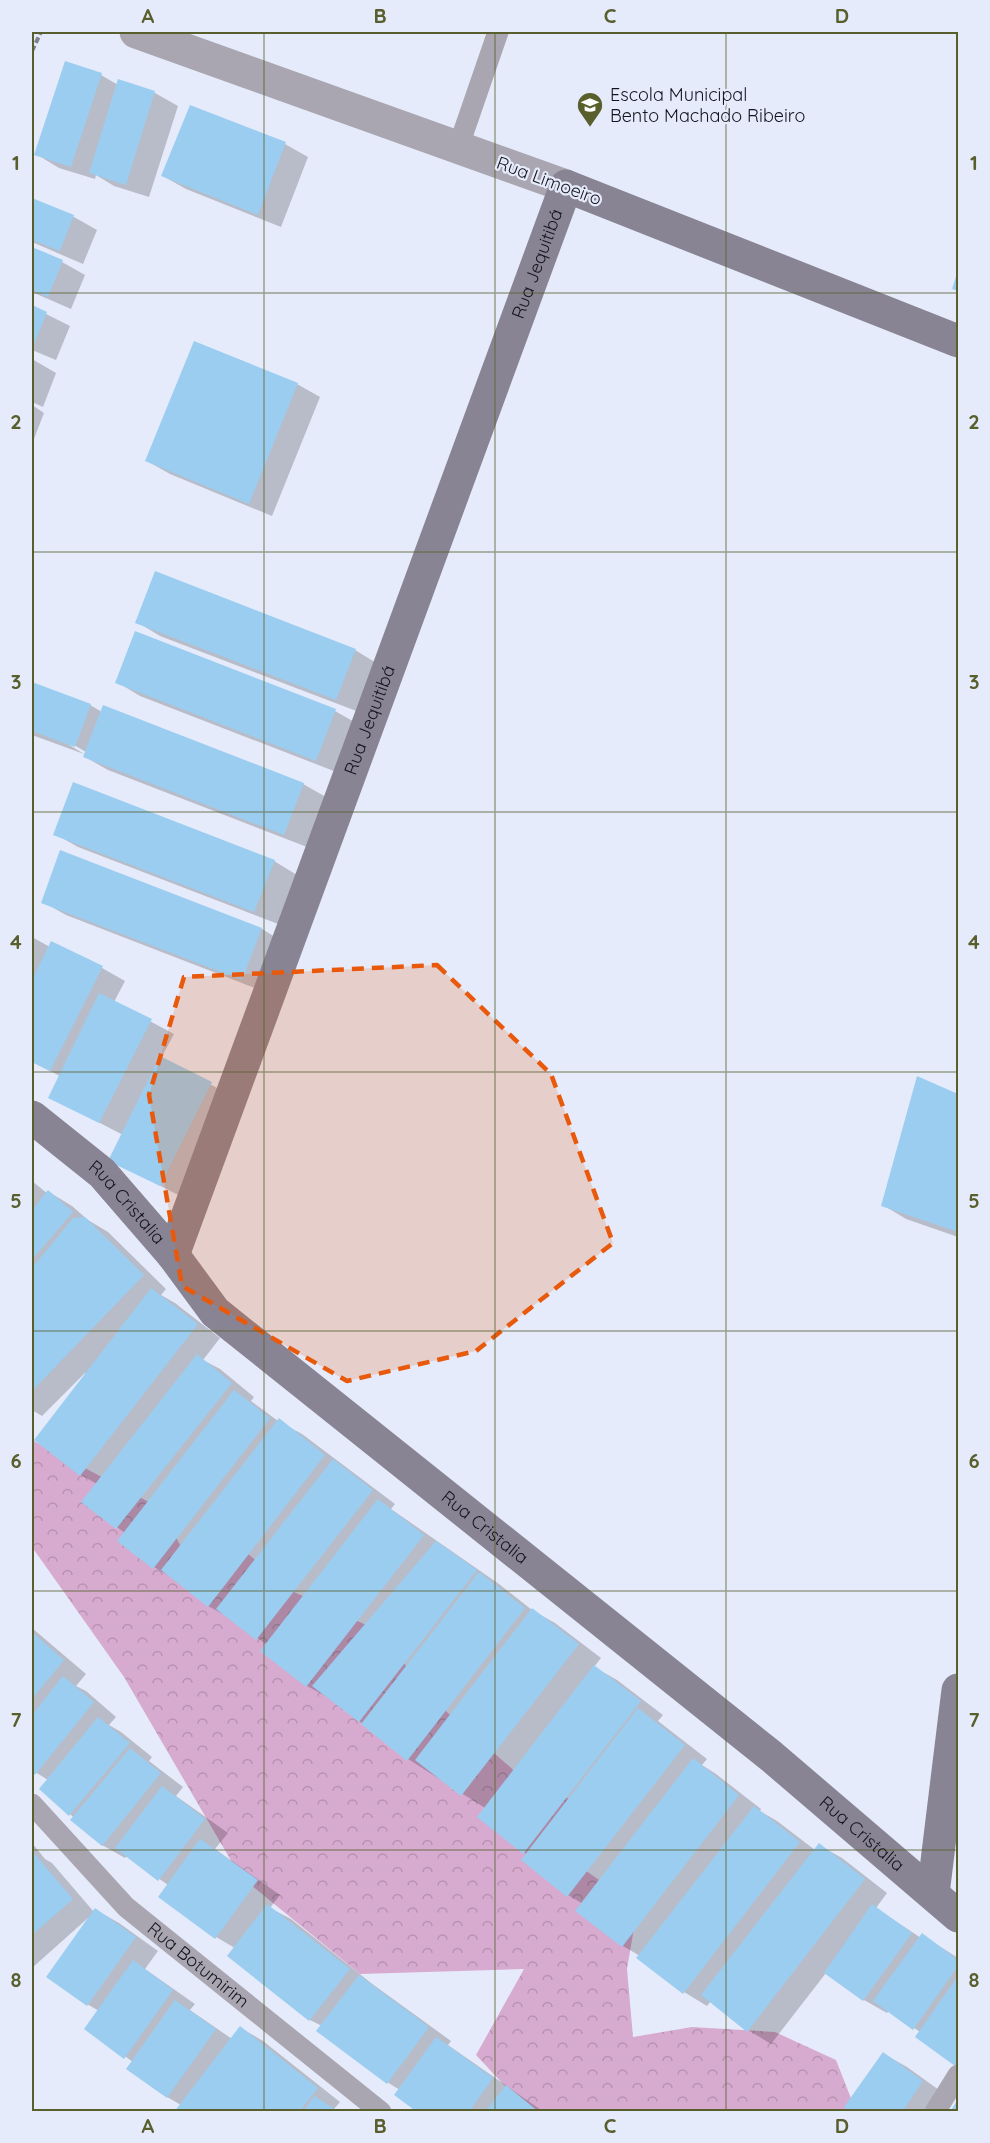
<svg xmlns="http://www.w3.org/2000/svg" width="990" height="2143" viewBox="0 0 990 2143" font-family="Quicksand,sans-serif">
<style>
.forest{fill:url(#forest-crowns)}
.shadow{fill:#0003}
.building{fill:#9bcdf1}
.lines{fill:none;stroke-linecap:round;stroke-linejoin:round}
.path{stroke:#7e818e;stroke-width:4;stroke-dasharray:6 3;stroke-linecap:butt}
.lane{stroke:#a9a6b1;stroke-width:21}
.street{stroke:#a9a6b1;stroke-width:33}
.secondary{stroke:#898494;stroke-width:33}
.marked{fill:#e8590c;fill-opacity:0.2;stroke:#e8590c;stroke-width:4.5;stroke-dasharray:12 8;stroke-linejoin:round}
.grid{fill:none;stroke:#585e2c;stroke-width:1.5;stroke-opacity:0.55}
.labels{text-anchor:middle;stroke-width:4.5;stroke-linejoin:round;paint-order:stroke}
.poi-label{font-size:18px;fill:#13151e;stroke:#e6ebfb;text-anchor:start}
.street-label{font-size:18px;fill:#13151e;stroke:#e6ebfb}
.neatline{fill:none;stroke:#585e2c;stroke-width:2}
.grid-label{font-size:20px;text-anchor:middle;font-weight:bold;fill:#585e2c}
</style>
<defs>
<pattern id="forest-crowns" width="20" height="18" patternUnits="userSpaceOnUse" patternTransform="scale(1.5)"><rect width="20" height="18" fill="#d7abcf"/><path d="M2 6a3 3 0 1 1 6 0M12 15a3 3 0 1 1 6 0" fill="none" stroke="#b892b1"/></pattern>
</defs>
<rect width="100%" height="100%" fill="#e6ebfb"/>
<polygon class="forest" points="32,1440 162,1509 181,1547 230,1539 294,1592 375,1629 440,1706 534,1788 584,1803 583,1869 617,1892 634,1928 627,1969 633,2037 692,2027 775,2032 836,2060 856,2111 528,2111 476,2055 524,1969 360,1974 240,1876 124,1677 32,1547"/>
<g class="shadow">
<polygon points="101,75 118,85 119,81 155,93 178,106 149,197 114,186 96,175 95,179 59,168 36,154"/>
<polygon points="285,144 308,157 281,227 186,189 163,176"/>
<polygon points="32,199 74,217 97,230 83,264 32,242"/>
<polygon points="32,249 62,262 85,275 71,309 32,292"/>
<polygon points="32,307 70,326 56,360 32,350"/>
<polygon points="32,359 56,373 43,407 32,402"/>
<polygon points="297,384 320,397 272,516 170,474 147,461"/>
<polygon points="32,405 44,413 32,444"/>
<polygon points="137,622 355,650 378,664 359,712 160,636"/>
<polygon points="117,682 335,711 358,724 339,773 140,696"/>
<polygon points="32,684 90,705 102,712 303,784 326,797 307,847 108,770 85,757 86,752 69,742 68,744 84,754 32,735"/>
<polygon points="55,834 274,861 297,875 278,924 78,847"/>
<polygon points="61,852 262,929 285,943 265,992 66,915 43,902"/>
<polygon points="32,937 50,947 102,968 125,981 114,1002 174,1034 161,1058 234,1097 184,1198 110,1160 123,1135 50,1097 60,1076 32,1062"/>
<polygon points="918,1078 958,1095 958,1237 906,1219 883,1205"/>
<polygon points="32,1181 48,1194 49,1192 72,1206 88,1220 108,1232 166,1289 161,1295 175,1303 220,1338 203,1360 220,1369 254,1397 251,1401 278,1421 302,1434 395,1504 391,1509 499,1584 532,1610 555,1623 601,1658 594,1667 617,1680 663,1715 658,1721 707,1759 702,1765 716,1774 761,1809 760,1811 777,1821 815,1850 819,1845 842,1858 887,1893 876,1908 921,1938 922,1935 958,1958 958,2066 917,2037 920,2032 889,2010 887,2013 864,2000 826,1973 771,2044 748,2030 711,2001 707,2006 684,1992 640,1956 623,1946 583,1904 568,1895 524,1852 485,1808 408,1759 331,1699 307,1686 262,1651 267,1645 232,1619 208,1606 176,1580 154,1567 119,1541 125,1533 83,1502 97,1484 81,1475 36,1440 87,1374 85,1373 42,1416 32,1410"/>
<polygon points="32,1628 86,1674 76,1686 86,1691 116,1717 109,1725 121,1732 152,1757 149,1761 183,1787 176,1796 228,1833 215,1849 280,1895 270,1908 291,1919 371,1983 451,2041 448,2045 544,2112 420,2112 400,2090 387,2082 322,2026 310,2020 229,1956 235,1948 216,1937 168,1885 127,1856 125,1858 102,1845 70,1814 48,1780 32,1770"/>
<polygon points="32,1843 45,1859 52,1863 94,1912 96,1910 119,1923 158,1951 145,1969 195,2004 190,2010 232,2039 241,2028 263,2041 340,2102 334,2109 338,2112 176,2112 181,2105 167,2097 133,2062 86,2029 99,2011 87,2004 88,1918 32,1968"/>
<polygon points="884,2054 907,2067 946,2095 934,2112 853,2112"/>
</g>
<g class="building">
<polygon points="65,61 102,73 71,167 34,155"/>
<polygon points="118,79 155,91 126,185 89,173"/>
<polygon points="190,105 286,142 258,215 161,176"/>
<polygon points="32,198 74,215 60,251 32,240"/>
<polygon points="32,247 63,260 48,297 32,290"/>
<polygon points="958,270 958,291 952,289"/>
<polygon points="32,305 47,312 32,349"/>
<polygon points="194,341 298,383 249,504 145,461"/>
<polygon points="155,571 356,649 336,700 135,623"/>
<polygon points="135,631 336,709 316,761 115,683"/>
<polygon points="32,682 91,704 75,747 32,731"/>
<polygon points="103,705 304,783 284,835 83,757"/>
<polygon points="73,782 275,860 254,912 53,835"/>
<polygon points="60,850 262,928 242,980 41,903"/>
<polygon points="51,941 103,966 50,1071 32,1062 32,980"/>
<polygon points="99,993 152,1019 99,1123 48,1098"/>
<polygon points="160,1056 212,1082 160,1186 108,1161"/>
<polygon points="917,1076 958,1094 958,1232 881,1206"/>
<polygon points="48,1190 73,1212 32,1260 32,1210"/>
<polygon points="85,1217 144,1275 32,1391 32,1268 73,1218"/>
<polygon points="151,1288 198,1324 80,1476 34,1440"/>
<polygon points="197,1354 232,1383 116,1529 81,1502"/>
<polygon points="234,1390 270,1418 153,1569 117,1541"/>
<polygon points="279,1418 325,1455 208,1607 161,1570"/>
<polygon points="333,1459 373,1490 256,1640 216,1609"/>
<polygon points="378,1499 424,1535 306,1687 260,1651"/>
<polygon points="436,1541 477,1570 359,1722 312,1686"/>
<polygon points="479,1572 525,1608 407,1761 361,1724"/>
<polygon points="532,1608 579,1644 461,1796 415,1760"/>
<polygon points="33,1633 64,1660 32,1699 32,1635"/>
<polygon points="594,1665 641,1701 523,1854 477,1817"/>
<polygon points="63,1676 94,1702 35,1775 32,1772 32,1715"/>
<polygon points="638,1708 685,1745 567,1897 521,1860"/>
<polygon points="98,1717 130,1743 69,1816 39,1789"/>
<polygon points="130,1748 161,1773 102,1846 70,1820"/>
<polygon points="693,1758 739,1795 622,1947 575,1911"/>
<polygon points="162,1786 205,1819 158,1881 115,1848"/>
<polygon points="754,1806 800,1842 683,1994 636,1958"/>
<polygon points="200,1839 258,1880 215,1939 158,1897"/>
<polygon points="819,1843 865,1879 747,2032 701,1995"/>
<polygon points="32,1851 73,1899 32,1935"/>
<polygon points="267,1904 350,1969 309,2021 227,1956"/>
<polygon points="872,1904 912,1933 863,2001 824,1973"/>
<polygon points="95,1908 136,1937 87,2006 46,1977"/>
<polygon points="922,1933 958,1960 958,1966 913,2030 873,2001"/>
<polygon points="133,1960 173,1990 124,2059 84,2029"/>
<polygon points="359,1975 429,2027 387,2084 316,2031"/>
<polygon points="958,1976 958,2061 955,2066 915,2037"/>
<polygon points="175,2000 216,2029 167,2098 126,2069"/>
<polygon points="240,2026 318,2088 299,2112 174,2112"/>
<polygon points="436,2037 493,2078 469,2112 417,2112 394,2095"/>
<polygon points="883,2052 923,2081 902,2112 851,2112 844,2107"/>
<polygon points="506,2085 539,2112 485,2112"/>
<polygon points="314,2096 339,2112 303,2112"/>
<polygon points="958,2099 958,2112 950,2112"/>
</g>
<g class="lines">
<polyline class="path" points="32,51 41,32"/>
<g class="lane">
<polyline points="458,148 498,32"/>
<path id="s1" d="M32 1804 126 1907 381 2112"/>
<polyline points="935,2112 958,2075"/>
</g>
<polyline class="street" points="136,32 566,186"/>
<g class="secondary">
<path id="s2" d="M32 1117 102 1173 173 1255 215 1312 771 1756 958 1916"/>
<path id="s3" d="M173 1255 566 186 958 341"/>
<polyline points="933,1894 958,1690"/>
</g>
</g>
<path class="marked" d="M437 965 551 1074 613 1243 476 1351 347 1381 182 1286 149 1095 184 977Z"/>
<path class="grid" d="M264 32V2112M495 32V2112M726 32V2112M32 293H958M32 552H958M32 812H958M32 1072H958M32 1331H958M32 1591H958M32 1850H958"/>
<defs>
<g id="school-pin" transform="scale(1.35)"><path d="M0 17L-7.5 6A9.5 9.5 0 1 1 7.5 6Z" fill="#585e2c" stroke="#e6ebfb"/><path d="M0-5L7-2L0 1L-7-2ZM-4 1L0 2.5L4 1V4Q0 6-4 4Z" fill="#fff"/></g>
</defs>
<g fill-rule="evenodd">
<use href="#school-pin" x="590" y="105"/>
</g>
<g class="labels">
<g class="poi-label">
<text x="610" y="101">Escola Municipal<tspan x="610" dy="21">Bento Machado Ribeiro</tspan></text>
</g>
<g class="street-label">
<text transform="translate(549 181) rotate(20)" y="6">Rua Limoeiro</text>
<text dy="6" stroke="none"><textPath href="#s3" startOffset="1056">Rua Jequitibá</textPath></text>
<text dy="6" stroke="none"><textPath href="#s3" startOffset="570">Rua Jequitibá</textPath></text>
<text dy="6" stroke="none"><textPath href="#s2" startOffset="128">Rua Cristalia</textPath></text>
<text dy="6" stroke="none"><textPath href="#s2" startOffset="614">Rua Cristalia</textPath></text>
<text dy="6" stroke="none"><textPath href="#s2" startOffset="1100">Rua Cristalia</textPath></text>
<text dy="6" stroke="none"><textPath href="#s1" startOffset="232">Rua Botumirim</textPath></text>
</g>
</g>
<rect width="990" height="2143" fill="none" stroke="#e6ebfb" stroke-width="66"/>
<rect x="33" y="33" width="924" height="2077" class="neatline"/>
<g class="grid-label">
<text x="148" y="23">A</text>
<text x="380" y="23">B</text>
<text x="610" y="23">C</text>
<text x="842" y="23">D</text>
<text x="16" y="170">1</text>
<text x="974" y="170">1</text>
<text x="16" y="429">2</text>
<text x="974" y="429">2</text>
<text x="16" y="689">3</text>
<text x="974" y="689">3</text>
<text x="16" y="949">4</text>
<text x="974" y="949">4</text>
<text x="16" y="1208">5</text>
<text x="974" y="1208">5</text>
<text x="16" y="1468">6</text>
<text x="974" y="1468">6</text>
<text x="16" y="1727">7</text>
<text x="974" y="1727">7</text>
<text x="16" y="1987">8</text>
<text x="974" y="1987">8</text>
<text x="148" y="2133">A</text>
<text x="380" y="2133">B</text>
<text x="610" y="2133">C</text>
<text x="842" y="2133">D</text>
</g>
</svg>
